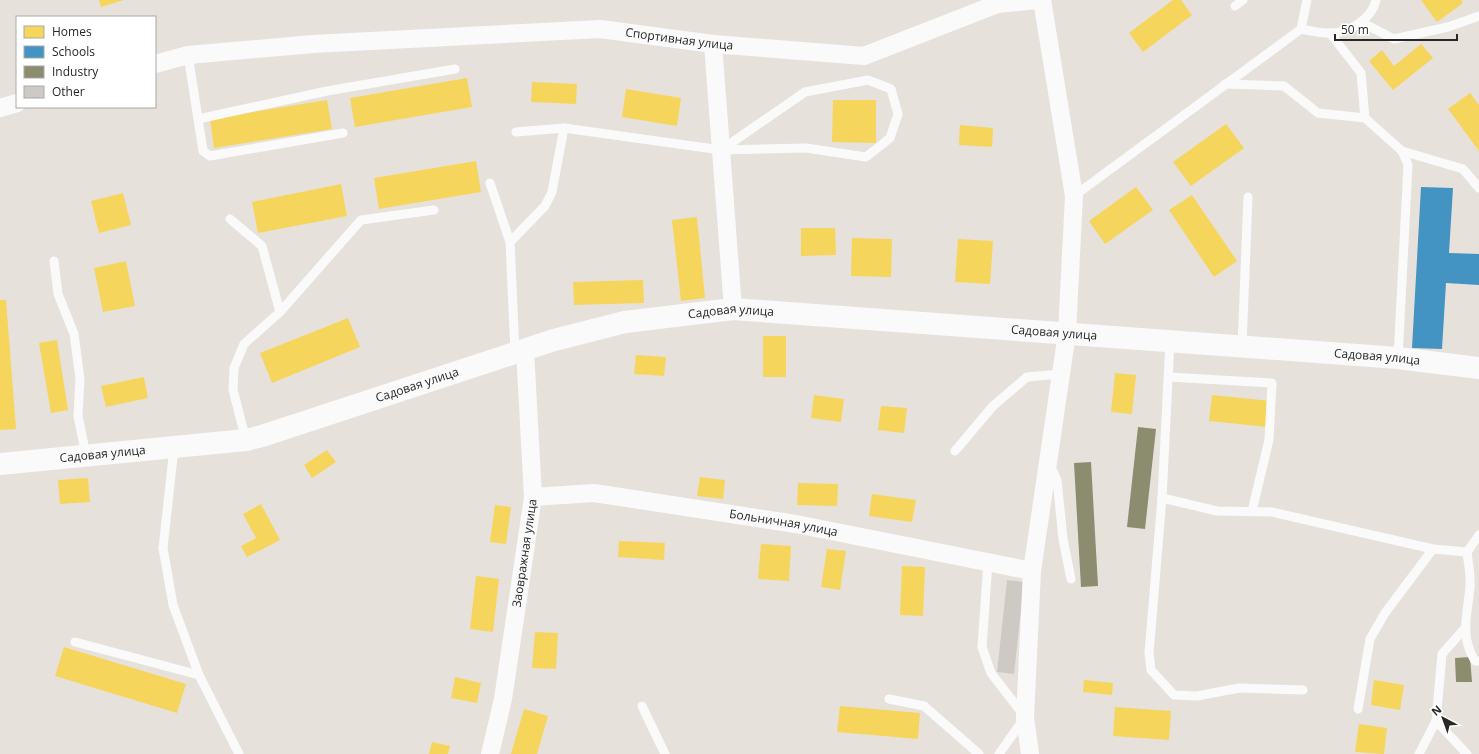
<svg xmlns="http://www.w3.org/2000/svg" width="1479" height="754" viewBox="0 0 1479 754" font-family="'Open Sans',sans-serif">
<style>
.homes{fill:#f6d55c}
.schools{fill:#4393c3}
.industry{fill:#8c8c6e}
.building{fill:#cdcac6}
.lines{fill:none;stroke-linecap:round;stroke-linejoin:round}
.lane{stroke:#fbfafa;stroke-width:9}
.street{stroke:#fbfafa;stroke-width:18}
.secondary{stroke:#fbfafa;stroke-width:22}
.labels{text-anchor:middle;stroke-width:4;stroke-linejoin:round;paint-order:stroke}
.street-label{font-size:12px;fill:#282828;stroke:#fff}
</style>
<rect width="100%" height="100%" fill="#e7e1dc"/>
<g class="homes">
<polygon points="99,0 124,0 101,7"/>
<polygon points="1173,0 1181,0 1192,15 1143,52 1129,33"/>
<polygon points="1421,0 1461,0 1463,3 1437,22"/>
<polygon points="1421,44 1433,58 1393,90 1369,61 1382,50 1394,66"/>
<polygon points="467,78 472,107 355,127 350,98"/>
<polygon points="532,82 577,84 576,104 531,102"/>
<polygon points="626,89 681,98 677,126 622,117"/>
<polygon points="1470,93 1479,105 1479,151 1448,109"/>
<polygon points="327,100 332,129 214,148 210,119"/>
<polygon points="833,100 876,100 876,143 832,142"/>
<polygon points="1226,124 1244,148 1191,186 1173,162"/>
<polygon points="960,125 993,128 992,147 959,145"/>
<polygon points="476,161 481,192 379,209 374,178"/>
<polygon points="341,184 347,216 258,233 252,202"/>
<polygon points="1136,187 1153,210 1105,244 1089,221"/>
<polygon points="123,193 131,225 99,233 91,201"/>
<polygon points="1192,195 1237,261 1214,277 1169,210"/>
<polygon points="697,217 705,298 681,301 672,220"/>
<polygon points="801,228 835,228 836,255 801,256"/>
<polygon points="852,238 892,239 891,277 851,276"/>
<polygon points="958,239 993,241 990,284 955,282"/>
<polygon points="126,261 135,306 103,312 94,268"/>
<polygon points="643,280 644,303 574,305 573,282"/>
<polygon points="0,300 6,300 16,429 0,430"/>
<polygon points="348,318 360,347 272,383 260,353"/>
<rect x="763" y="336" width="23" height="41"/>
<polygon points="57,340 68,410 51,413 39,343"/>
<polygon points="636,355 666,357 664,376 634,374"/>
<polygon points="1115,373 1136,375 1132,414 1111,412"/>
<polygon points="144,377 148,398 106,407 101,386"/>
<polygon points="814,395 844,399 841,422 811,418"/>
<polygon points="1212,395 1271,401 1268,427 1209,421"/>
<polygon points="881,406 907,408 904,433 878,430"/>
<polygon points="327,450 336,462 312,478 304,465"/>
<polygon points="700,477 725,480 723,499 697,496"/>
<polygon points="88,478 90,502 60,504 58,480"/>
<polygon points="798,483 838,484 837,506 797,505"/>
<polygon points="872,494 916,500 912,522 869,516"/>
<polygon points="261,504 280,540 247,557 241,546 256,538 243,514"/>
<polygon points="495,505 511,507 506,544 490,542"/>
<polygon points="619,541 665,543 664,560 618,557"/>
<polygon points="761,544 791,546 789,581 758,579"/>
<polygon points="827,549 846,551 840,590 821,587"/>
<polygon points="902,566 925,567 923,616 900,615"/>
<polygon points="476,576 499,579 493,632 470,629"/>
<polygon points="535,632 558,633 556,669 532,668"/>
<polygon points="64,647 186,684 177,713 55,676"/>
<polygon points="455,677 481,683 477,703 451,698"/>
<polygon points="1084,680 1113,683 1112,695 1083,692"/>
<polygon points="1374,680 1404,685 1400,710 1371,705"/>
<polygon points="840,706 920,713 918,739 837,732"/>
<polygon points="1115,707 1171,711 1169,740 1113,736"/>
<polygon points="524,709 548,716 537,754 511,754"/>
<polygon points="1359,724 1387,728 1384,754 1355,752"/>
<polygon points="432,742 450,746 448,754 429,754"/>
</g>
<polygon class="schools" points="1421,187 1453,188 1449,253 1479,254 1479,285 1446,283 1442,349 1412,348"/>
<g class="industry">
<polygon points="1138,427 1156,429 1145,529 1127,527"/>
<polygon points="1091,462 1098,586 1081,587 1074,463"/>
<polygon points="1470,657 1472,682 1456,682 1455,658"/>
</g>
<polygon class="building" points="1007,580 1024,582 1014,674 997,672"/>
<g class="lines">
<g class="lane">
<polyline points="1235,6 1243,0"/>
<polyline points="1361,22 1394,39 1448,27 1479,16"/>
<polyline points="1301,29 1307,0"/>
<polyline points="1330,33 1361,73 1365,118 1402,151 1408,165 1398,358"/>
<polyline points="188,55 198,119 327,91 455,69"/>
<polyline points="1225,84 1284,86 1318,113 1365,118"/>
<polyline points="198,119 203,151 210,156 343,133"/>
<polyline points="516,132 564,128 721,150 806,148 866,157 890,138 898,114 891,89 868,80 805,92 721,150"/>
<polyline points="1402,151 1463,169 1479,188"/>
<polyline points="490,183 510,242 515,353"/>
<path d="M1074 196 1301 29C1310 31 1319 33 1329 33 1348 34 1372 19 1376 0"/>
<polyline points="230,219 262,246 280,312"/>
<polyline points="510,242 545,206 552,192 564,128"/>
<polyline points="54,261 58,294 74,334 80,379 78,416 86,455"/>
<polyline points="1170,341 1162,498 1149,653 1151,670 1174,695 1197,696 1239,688 1303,690"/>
<polyline points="1242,347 1248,197"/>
<polyline points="1169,377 1272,383 1269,440 1252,511"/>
<polyline points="246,440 233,390 234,368 244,344 280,312 361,220 434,210"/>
<polyline points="174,448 163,548 173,605 199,675 239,754"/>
<polyline points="955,451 993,406 1027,377 1061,374"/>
<polyline points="1048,467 1053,471 1057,480 1063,539 1071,579"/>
<polyline points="1162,498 1217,511 1272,512 1433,549 1467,552 1479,535"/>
<path d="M1467 552C1468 562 1471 575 1470 586 1468 613 1459 635 1475 661H1479"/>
<polyline points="988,562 982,647 991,673 1025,717 999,754"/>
<polyline points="75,642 199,675"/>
<polyline points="889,699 924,706 979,754"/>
<polyline points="642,706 665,754"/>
<polyline points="1358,709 1370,639 1385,613 1433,549"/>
<polyline points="1436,721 1467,754"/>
<polyline points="1419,754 1436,721 1442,654 1465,628"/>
</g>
<g class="street">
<polyline points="713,44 733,309"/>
<path id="s1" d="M155 64 188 55 313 44 600 29 713 44 864 56 997 4 1037 0"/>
<polyline points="0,108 17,103"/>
<path id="s2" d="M533 497 594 493 796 524 1032 571"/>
<path id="s3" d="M490 754 503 699 533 497 525 350"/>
<polyline points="1030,754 1025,717 1032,571 1067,333 1074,196 1042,0"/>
</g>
<path class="secondary" id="s4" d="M0 464 246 440 262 436 554 340 625 322 733 309 1398 358 1479 368"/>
</g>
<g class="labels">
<g class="street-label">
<text dy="4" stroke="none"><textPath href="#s1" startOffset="527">Спортивная улица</textPath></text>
<text dy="4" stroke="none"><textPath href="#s4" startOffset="751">Садовая улица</textPath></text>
<text dy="4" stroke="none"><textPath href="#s4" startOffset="1075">Садовая улица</textPath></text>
<text dy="4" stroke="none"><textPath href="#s4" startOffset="1399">Садовая улица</textPath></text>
<text dy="4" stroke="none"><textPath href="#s4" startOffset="427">Садовая улица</textPath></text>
<text dy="4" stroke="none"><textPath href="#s4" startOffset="103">Садовая улица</textPath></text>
<text dy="4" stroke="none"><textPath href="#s2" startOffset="253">Больничная улица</textPath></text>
<text dy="4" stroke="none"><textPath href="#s3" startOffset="204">Заовражная улица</textPath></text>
</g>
</g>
<rect x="16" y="16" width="140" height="92" fill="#ffffff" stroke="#a9a9a9"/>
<rect x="24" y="26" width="20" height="12" fill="#f6d55c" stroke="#a9a9a9"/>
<text x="52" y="36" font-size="12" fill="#282828">Homes</text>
<rect x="24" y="46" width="20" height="12" fill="#4393c3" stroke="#a9a9a9"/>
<text x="52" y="56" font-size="12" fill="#282828">Schools</text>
<rect x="24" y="66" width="20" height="12" fill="#8c8c6e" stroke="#a9a9a9"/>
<text x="52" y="76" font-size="12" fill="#282828">Industry</text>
<rect x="24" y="86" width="20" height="12" fill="#cdcac6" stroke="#a9a9a9"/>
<text x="52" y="96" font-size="12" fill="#282828">Other</text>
<g transform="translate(1443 718) rotate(319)" stroke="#ffffff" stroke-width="3" paint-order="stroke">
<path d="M0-3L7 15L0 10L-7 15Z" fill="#282828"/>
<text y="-6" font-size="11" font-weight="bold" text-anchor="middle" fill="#282828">N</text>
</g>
<path d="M1335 34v6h122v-6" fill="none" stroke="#282828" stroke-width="2"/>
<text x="1341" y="34" font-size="12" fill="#282828" stroke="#ffffff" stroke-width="3" paint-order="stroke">50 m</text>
</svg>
